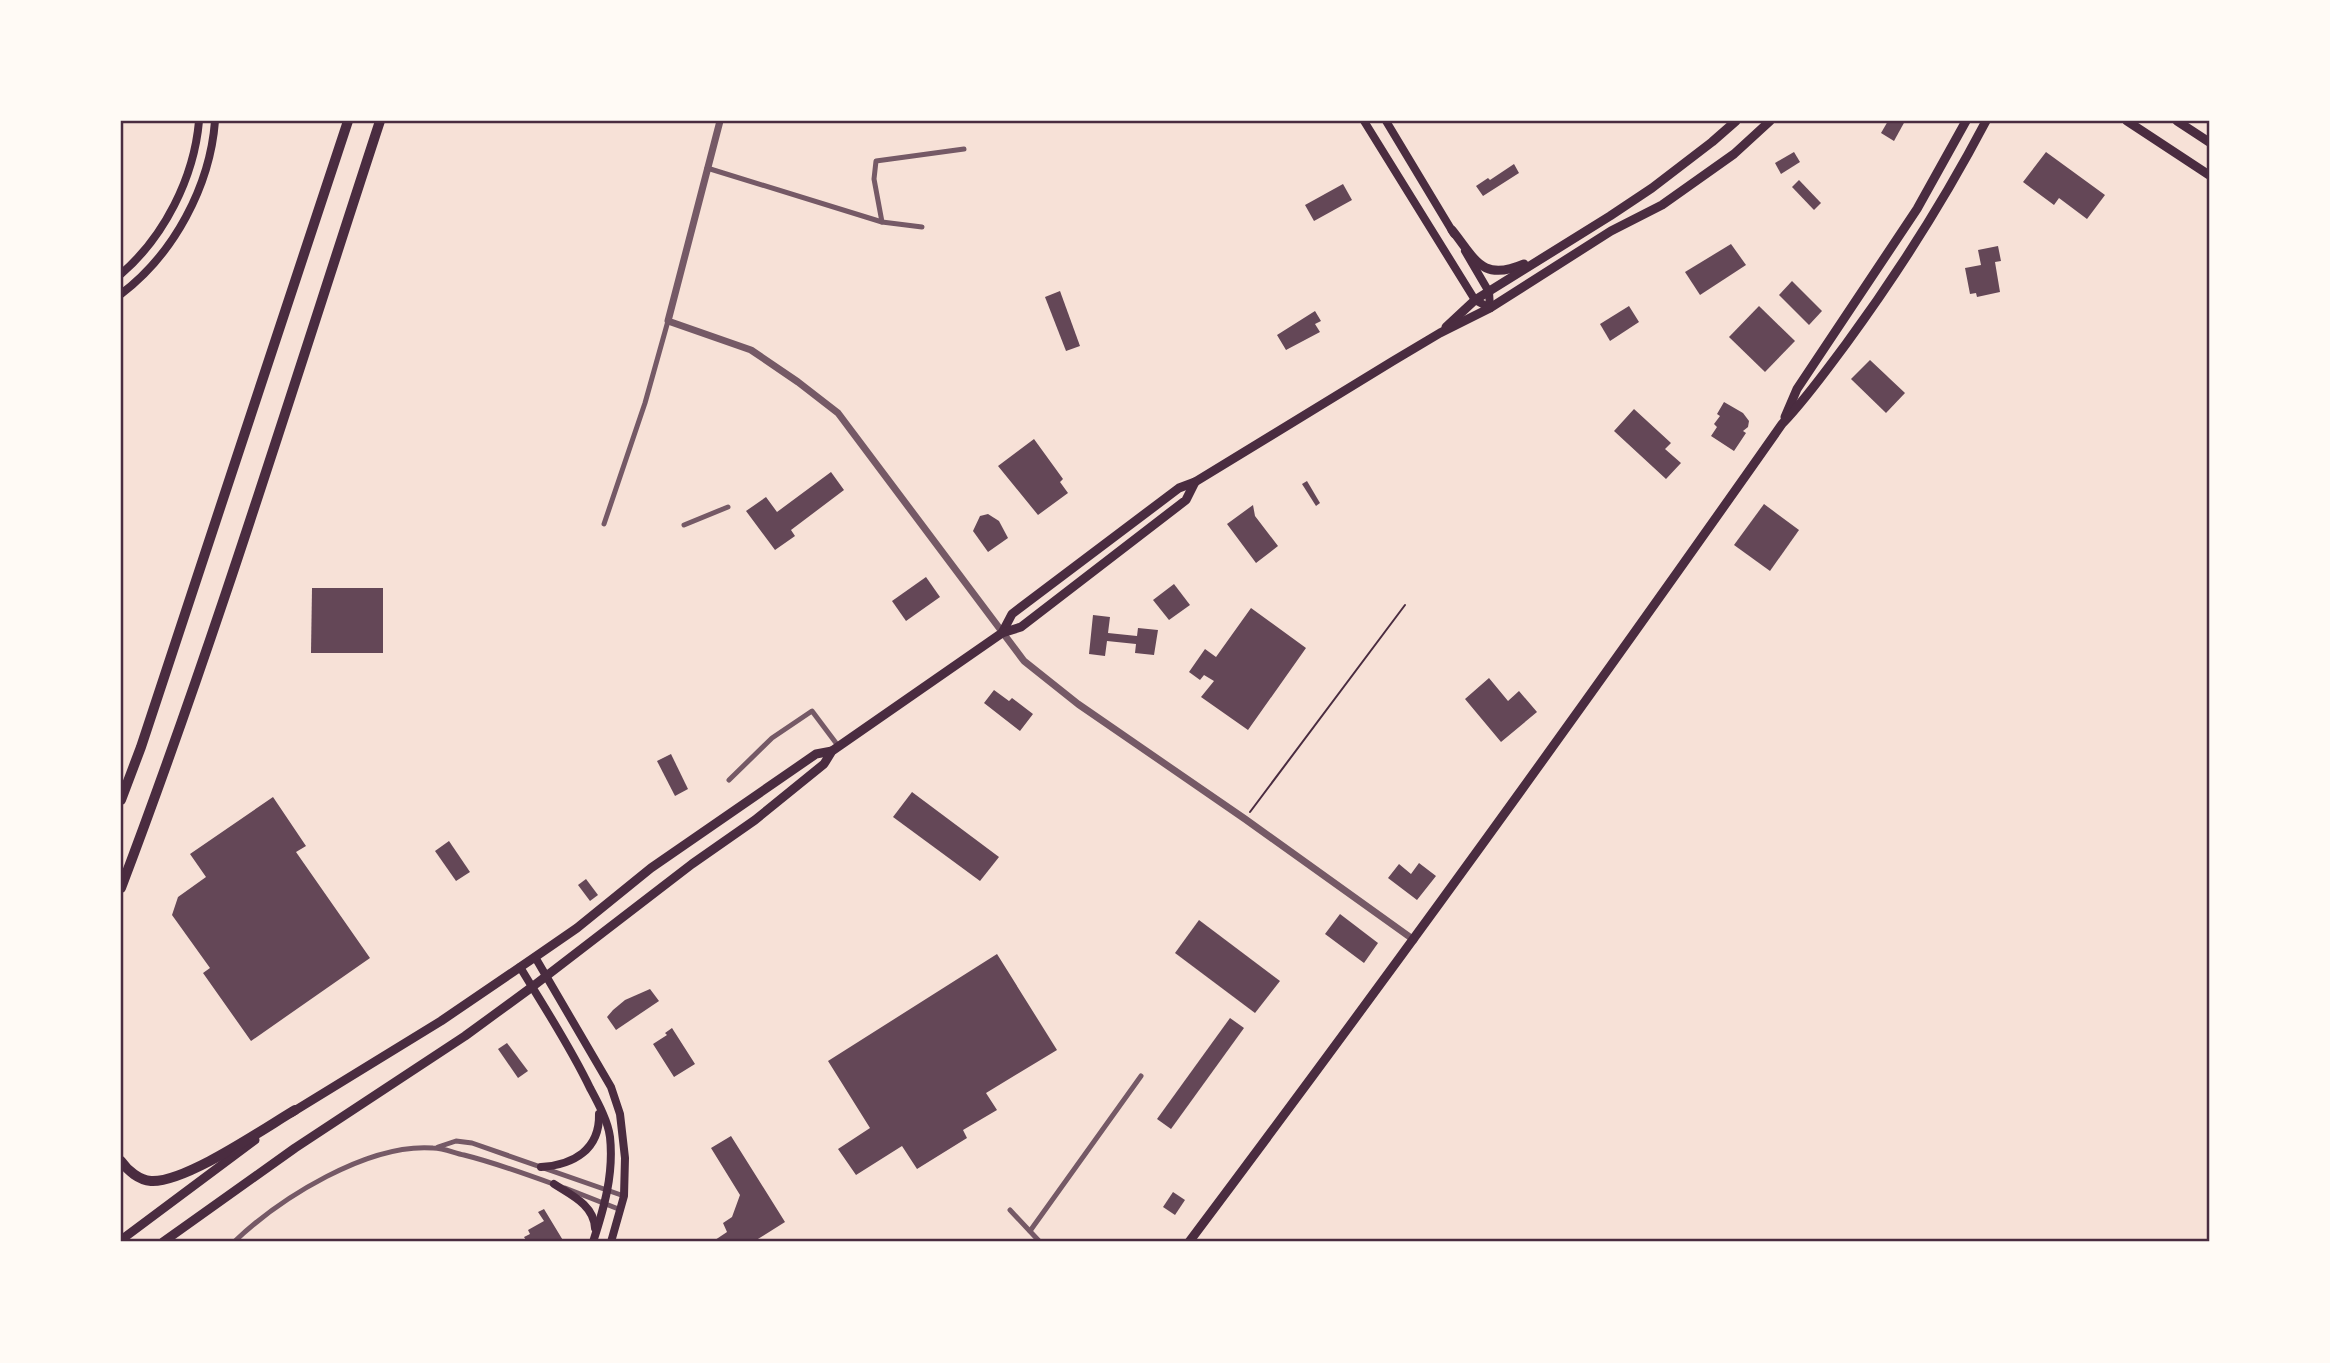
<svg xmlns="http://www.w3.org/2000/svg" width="2330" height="1363" viewBox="0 0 2330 1363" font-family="Overpass,sans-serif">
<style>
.building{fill:#644757}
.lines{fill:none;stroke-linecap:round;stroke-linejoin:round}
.path{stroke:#4a2c40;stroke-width:2}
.minor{stroke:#755966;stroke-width:5}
.tertiary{stroke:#755966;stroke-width:7}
.secondary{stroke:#4a2c40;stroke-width:8}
.primary{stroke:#4a2c40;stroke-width:9}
.motorway{stroke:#4a2c40;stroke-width:10}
.neatline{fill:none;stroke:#4a2c40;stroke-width:2.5}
</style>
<rect width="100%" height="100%" fill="#f7e1d7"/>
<g class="building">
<polygon points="1888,121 1905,121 1894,141 1881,133"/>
<polygon points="1794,152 1800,162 1781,174 1775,163"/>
<polygon points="2046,152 2105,195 2087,219 2059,198 2054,205 2023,182"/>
<polygon points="1514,164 1519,173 1483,196 1476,186 1488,178 1490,180"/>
<polygon points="1799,180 1821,203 1814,210 1792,187"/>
<polygon points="1343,184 1352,200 1314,221 1305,205"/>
<polygon points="1731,244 1746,265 1700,295 1685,272"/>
<polygon points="1998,246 2001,261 1995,262 2000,292 1977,297 1976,293 1970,294 1965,268 1981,265 1978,250"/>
<polygon points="1792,281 1822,311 1809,325 1779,295"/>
<polygon points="1060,291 1080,346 1066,351 1045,297"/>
<polygon points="1629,306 1639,322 1610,341 1600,324"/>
<polygon points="1759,306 1795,341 1765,372 1729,337"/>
<polygon points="1315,311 1321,321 1315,324 1320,332 1286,350 1277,335"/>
<polygon points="1870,360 1905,393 1886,413 1851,379"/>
<polygon points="1724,402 1743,413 1749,421 1748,427 1743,431 1746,433 1734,451 1711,436 1717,427 1714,424 1720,416 1717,414"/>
<polygon points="1634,409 1671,443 1665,449 1681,463 1666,479 1614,431"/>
<polygon points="1034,439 1063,479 1060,482 1068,493 1038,515 998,466"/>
<polygon points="831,472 844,490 791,530 795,536 775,550 746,511 766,497 777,512"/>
<polygon points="1307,481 1320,503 1316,506 1302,484"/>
<polygon points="1764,504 1799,530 1770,571 1734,545"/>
<polygon points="1253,505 1255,516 1278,546 1256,563 1227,524"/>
<polygon points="988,514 999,521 1008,538 988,552 973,531 980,516"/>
<polygon points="926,577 940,597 906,621 892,601"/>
<polygon points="1174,584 1190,605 1169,620 1153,600"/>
<polygon points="312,588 383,588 383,653 311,653"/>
<polygon points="1251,608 1306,648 1248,730 1201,697 1214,681 1204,675 1200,680 1189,672 1205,649 1216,657"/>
<polygon points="1093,615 1110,617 1108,633 1137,636 1138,628 1158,630 1154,655 1135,653 1136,644 1107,641 1105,656 1089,654"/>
<polygon points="1489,678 1508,701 1519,691 1537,712 1501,742 1465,699"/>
<polygon points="994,690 1009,701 1012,698 1033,714 1020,731 984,703"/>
<polygon points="671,754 688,789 675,796 657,761"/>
<polygon points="912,792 999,857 980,881 893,817"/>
<polygon points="273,797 306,846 296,852 370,958 251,1041 203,973 210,968 172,915 178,897 206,877 190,854"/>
<polygon points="449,841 470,872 456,881 435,851"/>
<polygon points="1419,863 1436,876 1417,900 1388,878 1399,864 1411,874"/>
<polygon points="586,879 598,895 590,901 578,885"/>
<polygon points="1340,914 1378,943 1364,963 1325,934"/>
<polygon points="1199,920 1280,981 1255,1013 1175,953"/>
<polygon points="997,954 1057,1050 986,1093 997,1110 963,1130 967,1138 917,1169 902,1146 856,1175 838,1149 870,1128 828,1061"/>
<polygon points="650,989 659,1001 616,1030 607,1017 613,1010 625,1000"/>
<polygon points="1230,1018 1244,1028 1171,1129 1157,1119"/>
<polygon points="672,1028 695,1064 674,1077 653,1044 667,1035 665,1033"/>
<polygon points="507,1043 528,1071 518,1078 498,1049"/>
<polygon points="731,1136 785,1222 753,1242 712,1242 727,1232 723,1223 732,1217 740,1195 711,1148"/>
<polygon points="1173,1192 1185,1200 1175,1215 1163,1207"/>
<polygon points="544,1209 564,1242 527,1242 524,1237 530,1234 528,1230 544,1221 538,1212"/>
</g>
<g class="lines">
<polyline class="path" points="1250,812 1405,605"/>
<g class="minor">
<polyline points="707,168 882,222 922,227"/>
<polyline points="882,222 874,179 876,161 964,149"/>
<polyline points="604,524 645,403 668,321"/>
<polyline points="684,525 728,507"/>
<polyline points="729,780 772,738 812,711 839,747"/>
<polyline points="438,1147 456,1141 472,1143 624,1196"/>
<polyline points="565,1188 621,1210"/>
<polyline points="1010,1210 1040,1242"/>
<polyline points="1030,1231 1141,1076"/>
<path d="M234 1242C280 1198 368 1143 433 1148 444 1148 454 1153 464 1155 496 1163 526 1174 556 1185"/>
</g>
<polyline class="tertiary" points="720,121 668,321 751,350 798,382 838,413 1024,661 1078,704 1245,819 1414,940"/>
<g class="secondary">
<polyline points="1364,121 1475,300 1490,308"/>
<polyline points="1386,121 1454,234"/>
<polyline points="1465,251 1489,292 1490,308"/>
<path d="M121 274C164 237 194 178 199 121"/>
<path d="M121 294C174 254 210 186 215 121"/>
<polyline points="535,957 611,1087 620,1114 625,1158 624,1196 611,1242"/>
<path d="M520 967C544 1007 570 1046 590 1088 598 1103 608 1121 610 1137 614 1174 604 1208 593 1242"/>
<path d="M541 1167C573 1165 600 1150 599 1114"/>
<path d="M554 1184C571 1195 594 1205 595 1228"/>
</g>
<g class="primary">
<polyline points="2127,121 2209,175"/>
<polyline points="2177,121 2209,142"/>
<path d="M1452 230C1476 260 1482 282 1524 264"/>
<polyline points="1446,327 1475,300 1610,216 1652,188 1712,142 1736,121"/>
<polyline points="1785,417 1797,389 1917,209 1966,121"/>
<polyline points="1002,633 1012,614 1179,488 1195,482 1393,361 1440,333 1490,308 1611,231 1662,205 1734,154 1770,121"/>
<polyline points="291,1113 441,1021 535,957 577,928 651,868 816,754 832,751"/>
<polyline points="121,1240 255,1140"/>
<polyline points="163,1242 295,1148 465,1036 532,987 692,864 755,820 824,764 832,751 1002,633 1021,627 1186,500 1195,482"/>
<path d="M1189 1242C1391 973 1588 700 1782 424 1806 399 1825 372 1846 344 1898 273 1945 199 1986 121"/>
</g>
<g class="motorway">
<polyline points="121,800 141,747 348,121"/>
<path d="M121 888C217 635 296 377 380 121"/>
<path d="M121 1161C128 1171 139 1180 151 1181 185 1183 263 1129 295 1110"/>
</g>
</g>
<rect width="2330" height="1363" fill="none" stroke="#fffaf5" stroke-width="245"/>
<rect x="122" y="122" width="2086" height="1118" class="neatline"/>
</svg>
